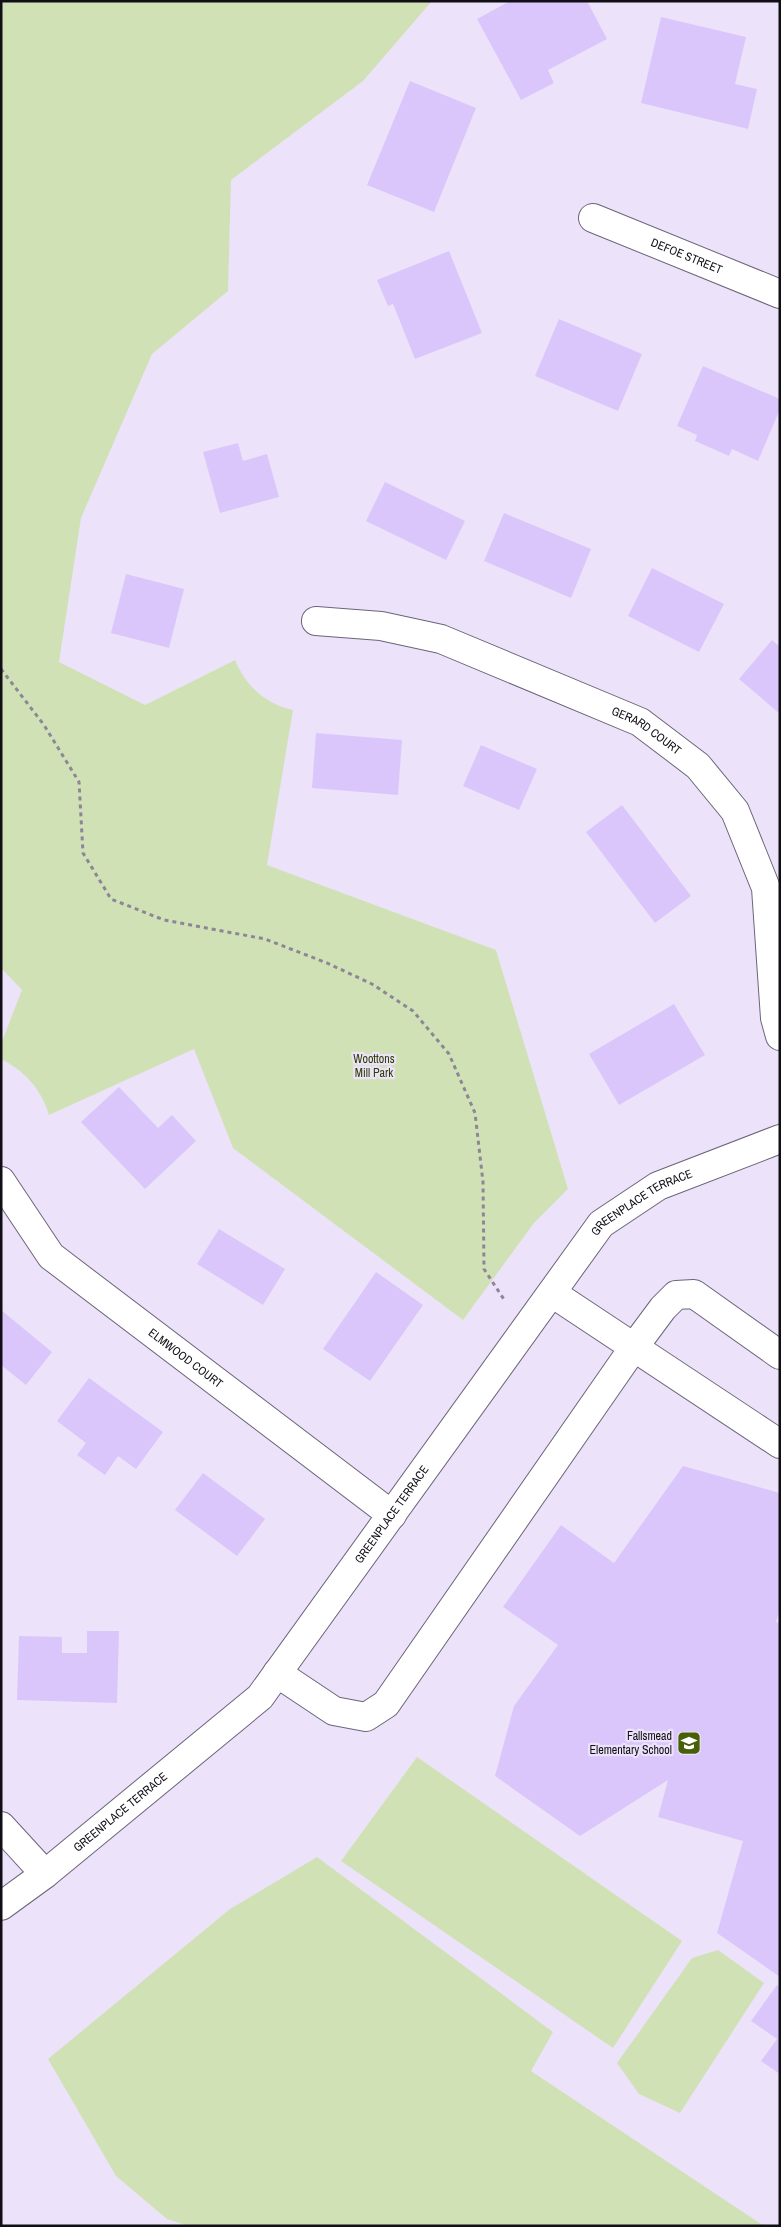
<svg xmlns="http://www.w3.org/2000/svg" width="781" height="2227" viewBox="0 0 781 2227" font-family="'Archivo Narrow',sans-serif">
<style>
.green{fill:#d1e1b6}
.building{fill:#dbc6fc}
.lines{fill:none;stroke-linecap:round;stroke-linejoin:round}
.minor-casing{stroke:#6c6478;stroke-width:30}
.path{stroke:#8c8696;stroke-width:3;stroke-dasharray:4 4;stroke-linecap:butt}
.minor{stroke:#fff;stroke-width:28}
.labels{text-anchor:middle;stroke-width:4.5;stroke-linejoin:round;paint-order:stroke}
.street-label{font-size:12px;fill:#110e16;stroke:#ece3fa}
.park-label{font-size:12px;fill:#2e3d00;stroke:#ece3fa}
.poi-label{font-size:12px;fill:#110e16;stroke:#ece3fa;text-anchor:end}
</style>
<rect width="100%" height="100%" fill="#ece3fa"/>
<g class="green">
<path d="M1 1H432L363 81 231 180 228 291 152 354 81 518 59 662 145 705 235 660C246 686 265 704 293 710L267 865 496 950 568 1189 534 1223 463 1320 233 1148 194 1049 49 1115C41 1089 25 1071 1 1059V1044L22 990 1 968Z"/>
<polygon points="417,1757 682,1941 613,2048 341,1861"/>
<polygon points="317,1857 553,2032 531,2071 764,2226 189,2226 167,2219 116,2176 48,2059 230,1909"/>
<polygon points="718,1950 764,1983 680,2113 639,2094 617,2063 692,1958"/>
</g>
<g class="building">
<polygon points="510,1 587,1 607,39 548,70 554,83 521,100 477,19"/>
<polygon points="661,17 746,37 735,84 757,89 748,129 641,103"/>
<polygon points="410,81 476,108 434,212 367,185"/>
<polygon points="449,251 482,333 415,359 393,304 388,306 377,280"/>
<polygon points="559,319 642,354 618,411 535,376"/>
<polygon points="703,366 780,399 780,409 758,461 732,449 729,456 695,441 697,435 677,426"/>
<polygon points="238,443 243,461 267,454 279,497 220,513 203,452"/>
<polygon points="385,482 465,521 446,560 366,521"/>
<polygon points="504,513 591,549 571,598 484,561"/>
<polygon points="652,568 724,604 699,652 628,616"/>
<polygon points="126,574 184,589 169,648 111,633"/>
<polygon points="772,640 780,647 780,714 739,679"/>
<polygon points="316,733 402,740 398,795 312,788"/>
<polygon points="481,745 537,769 519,810 463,786"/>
<polygon points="622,805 691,896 655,923 586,832"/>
<polygon points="674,1004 705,1055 619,1105 589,1054"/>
<polygon points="119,1087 158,1128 172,1115 196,1141 145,1189 81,1122"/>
<polygon points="219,1229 285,1269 263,1305 197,1264"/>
<polygon points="376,1272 423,1305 370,1381 323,1349"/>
<polygon points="1,1310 52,1352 26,1385 1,1365"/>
<polygon points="89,1378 163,1432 136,1469 118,1456 105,1475 77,1455 86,1443 57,1421"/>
<polygon points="683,1466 780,1493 780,1610 776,1622 780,1623 780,1977 717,1933 743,1841 658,1817 668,1780 580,1836 495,1776 514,1706 558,1645 503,1607 561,1525 614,1563"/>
<polygon points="203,1473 265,1519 237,1556 175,1510"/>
<polygon points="87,1631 119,1631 117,1703 17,1700 19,1636 62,1637 62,1653 87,1653"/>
<polygon points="777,1985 780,1987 780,2074 761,2061 777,2039 751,2021"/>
</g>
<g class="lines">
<g class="minor-casing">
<g id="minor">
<path id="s1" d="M593 218 780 294"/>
<path id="s2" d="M316 621 381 626 441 639 640 722 698 766 735 811 766 888 775 1018 780 1036"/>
<path id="s3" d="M1 1181 51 1256 392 1515"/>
<polyline points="552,1293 780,1444"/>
<polyline points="277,1673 334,1711 366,1717 386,1704 634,1347 663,1308 676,1295 694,1294 780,1355"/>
<polyline points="1,1826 45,1874"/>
<path id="s4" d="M1 1906 45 1874 260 1697 601 1224 658 1186 780 1139"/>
</g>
</g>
<polyline class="path" points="1,669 44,725 79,782 83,853 111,899 164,920 265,939 327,963 372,984 413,1011 449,1054 475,1113 483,1182 484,1269 505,1301"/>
<use href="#minor" class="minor"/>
</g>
<defs>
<g id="school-square" transform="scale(1.25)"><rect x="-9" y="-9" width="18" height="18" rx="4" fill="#495f07" stroke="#ece3fa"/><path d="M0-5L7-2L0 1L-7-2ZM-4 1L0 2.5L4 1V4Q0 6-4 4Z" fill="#fff"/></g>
</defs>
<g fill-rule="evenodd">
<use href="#school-square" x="689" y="1743"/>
</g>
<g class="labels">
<g class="street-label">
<text dy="4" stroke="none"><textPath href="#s1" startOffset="101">DEFOE STREET</textPath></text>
<text dy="4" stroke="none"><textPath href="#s2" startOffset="352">GERARD COURT</textPath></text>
<text dy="4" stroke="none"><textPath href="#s4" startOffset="962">GREENPLACE TERRACE</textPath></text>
<text dy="4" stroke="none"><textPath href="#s3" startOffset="259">ELMWOOD COURT</textPath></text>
<text dy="4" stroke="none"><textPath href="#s4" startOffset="558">GREENPLACE TERRACE</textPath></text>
<text dy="4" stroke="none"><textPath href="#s4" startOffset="152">GREENPLACE TERRACE</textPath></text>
</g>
<g class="park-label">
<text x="374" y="1063">Woottons<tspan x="374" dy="14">Mill Park</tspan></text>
</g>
<g class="poi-label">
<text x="672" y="1740">Fallsmead<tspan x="672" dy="14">Elementary School</tspan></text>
</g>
</g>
<rect width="781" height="2227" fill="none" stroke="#110e16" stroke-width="5"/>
</svg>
